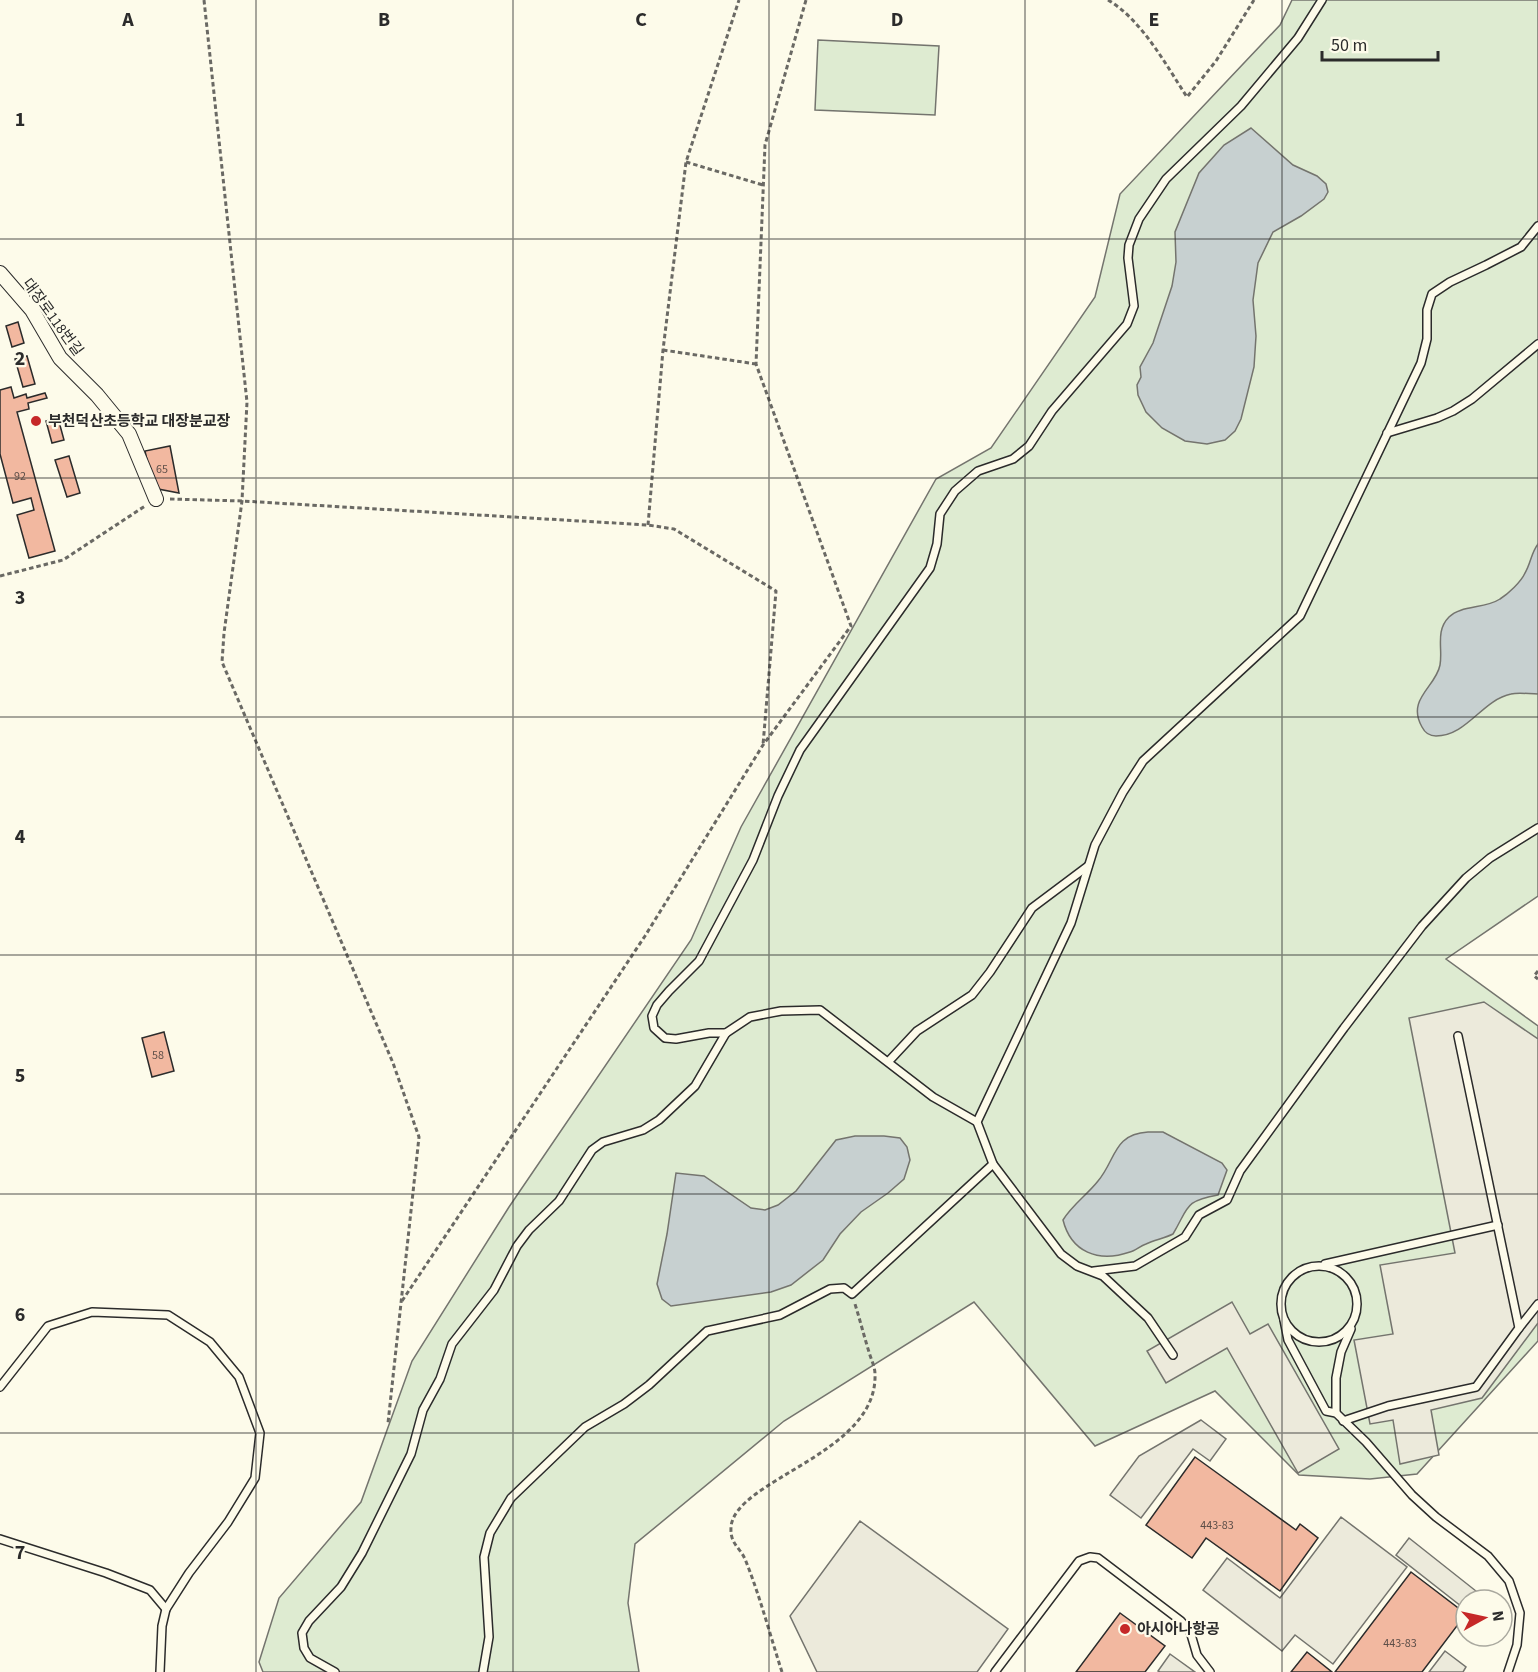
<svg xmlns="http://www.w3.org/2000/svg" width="1538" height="1672" viewBox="0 0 1538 1672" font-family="'Source Sans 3','Noto Sans KR',sans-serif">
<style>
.green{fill:#deebd1;stroke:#74746e;stroke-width:1.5}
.parking{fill:#eceadb;stroke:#74746e;stroke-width:1.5}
.water{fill:#c7d0d0;stroke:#74746e;stroke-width:1.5}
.building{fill:#f2b8a0;stroke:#2b2b2b;stroke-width:1.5}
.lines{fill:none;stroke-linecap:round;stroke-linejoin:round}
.lane-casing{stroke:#2b2b2b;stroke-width:10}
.street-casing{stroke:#2b2b2b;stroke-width:16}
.path{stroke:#6a6964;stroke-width:3;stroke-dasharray:4.5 3;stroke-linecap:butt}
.lane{stroke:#fdfbea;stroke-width:7}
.street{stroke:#fdfbea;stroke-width:14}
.grid{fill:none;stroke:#2b2b2b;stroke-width:1.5;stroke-opacity:0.55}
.poi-dot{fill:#c62828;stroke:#fdfbea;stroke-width:2}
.labels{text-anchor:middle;stroke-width:4.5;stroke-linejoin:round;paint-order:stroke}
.number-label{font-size:12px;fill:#5d4e48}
.street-label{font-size:15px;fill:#2b2b2b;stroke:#fdfbea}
.poi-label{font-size:15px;font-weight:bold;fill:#2b2b2b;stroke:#fdfbea;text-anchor:start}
.grid-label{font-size:20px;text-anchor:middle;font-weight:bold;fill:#2b2b2b;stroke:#fdfbea;stroke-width:4.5;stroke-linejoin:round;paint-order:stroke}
</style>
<rect width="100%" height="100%" fill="#fdfbea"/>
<g class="green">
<polygon points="1292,0 1538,0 1538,896 1446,959 1538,1026 1538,1341 1417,1474 1370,1479 1299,1475 1215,1391 1095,1446 974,1302 784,1421 635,1544 628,1603 639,1672 263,1672 259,1662 279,1598 361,1502 412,1361 509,1207 691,940 741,827 936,479 991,448 1095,297 1120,194 1280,25"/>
<polygon points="818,40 939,46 935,115 815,110"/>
</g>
<g class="parking">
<polygon points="1484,1002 1538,1039 1538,1323 1482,1398 1431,1410 1439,1455 1400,1464 1393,1420 1370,1424 1354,1340 1393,1334 1380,1265 1455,1253 1409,1018"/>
<polygon points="1232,1302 1250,1334 1268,1324 1339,1449 1298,1473 1227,1348 1166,1383 1147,1351"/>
<polygon points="1201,1420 1226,1439 1210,1461 1193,1449 1141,1518 1110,1495 1139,1456"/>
<polygon points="1341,1517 1407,1567 1333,1664 1295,1635 1282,1651 1203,1590 1227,1558 1280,1598"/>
<polygon points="860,1521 1008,1629 977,1672 817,1672 790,1616"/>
<polygon points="1409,1538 1481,1595 1477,1600 1466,1600 1466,1610 1396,1555"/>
<polygon points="1445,1651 1466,1667 1463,1672 1429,1672"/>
<polygon points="1170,1654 1195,1672 1160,1672 1158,1671"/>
</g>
<g class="water">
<polygon points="1251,128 1293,165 1317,176 1326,184 1328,192 1324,199 1301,216 1273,232 1258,263 1253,300 1256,336 1254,367 1241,419 1235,431 1225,440 1207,444 1185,441 1162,428 1146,412 1138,395 1137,385 1141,377 1140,367 1153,343 1172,286 1176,262 1175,232 1199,173 1224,145"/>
<path d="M1538 544V694C1529 694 1519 692 1511 694 1482 700 1467 736 1436 736 1429 736 1425 733 1422 727 1406 699 1436 687 1440 665 1443 649 1435 631 1449 617 1461 605 1485 609 1500 599 1508 594 1521 582 1525 573 1531 563 1531 553 1538 544Z"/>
<path d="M1148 1132H1163L1222 1163 1227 1170 1218 1195C1184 1201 1189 1207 1173 1234 1165 1238 1155 1240 1146 1244 1140 1246 1135 1251 1130 1252 1098 1263 1071 1252 1063 1220 1072 1205 1087 1195 1098 1181 1116 1160 1113 1134 1148 1132Z"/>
<polygon points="855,1136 884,1136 900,1138 907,1147 910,1160 904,1179 888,1193 861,1212 840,1234 823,1260 791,1285 771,1292 671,1306 662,1299 657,1284 667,1234 676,1173 704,1176 751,1208 765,1210 778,1205 796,1191 836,1140"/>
</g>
<g class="building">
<polygon points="18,322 24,343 12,347 6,326"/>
<polygon points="27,356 35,384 23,387 15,359"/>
<polygon points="11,387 14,398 26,394 27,398 45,393 47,398 28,403 29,409 17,412 55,551 29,558 17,515 34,510 31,498 13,503 0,454 0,390"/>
<polygon points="58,418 64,440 52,443 46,421"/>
<polygon points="170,446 179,493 153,488 145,451"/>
<polygon points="69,456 80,493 67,497 55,460"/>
<polygon points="164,1032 174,1071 152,1077 142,1038"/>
<polygon points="1195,1457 1296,1530 1300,1524 1318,1538 1280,1591 1206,1538 1192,1558 1146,1525"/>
<polygon points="1411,1572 1466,1614 1422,1672 1335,1672"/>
<polygon points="1120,1613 1165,1646 1145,1672 1076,1672"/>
<polygon points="1307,1652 1332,1672 1291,1672"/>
</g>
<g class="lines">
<g class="lane-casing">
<g id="lane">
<polyline points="1387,433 1437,418 1453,411 1472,399 1538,344"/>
<polyline points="726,1033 709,1033 676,1039 665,1038 654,1028 652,1016 657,1005 669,991 699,961 753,860 778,796 800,750 930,568 937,544 940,514 955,491 978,471 1013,459 1029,446 1052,411 1127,324 1134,306 1128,258 1129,245 1139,219 1166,179 1241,106 1298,38 1322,0"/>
<polyline points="889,1061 917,1031 972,995 990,972 1032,908 1088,866"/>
<polyline points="1325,1264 1498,1225"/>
<circle cx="1319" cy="1304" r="38"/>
<polyline points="1094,1271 1135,1266 1185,1237 1199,1215 1227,1200 1240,1171 1344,1028 1422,926 1466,878 1490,858 1538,828"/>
<polyline points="1284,1320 1288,1340 1326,1411 1336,1413 1366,1442 1412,1495 1436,1517 1488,1556 1509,1581 1520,1613 1517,1645 1508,1672"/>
<polyline points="1519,1328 1538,1304"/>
<polyline points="1173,1355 1148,1318 1103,1276 1077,1266 1061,1254 993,1164 977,1122 1071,923 1095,845 1123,792 1143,761 1300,616 1421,363 1427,339 1427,310 1432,294 1450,282 1486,265 1521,247 1538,226"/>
<polyline points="0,1387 48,1326 92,1312 168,1315 210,1342 239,1377 260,1433 255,1478 228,1522 189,1573 166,1609 162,1626 160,1672"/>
<polyline points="1336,1413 1336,1378 1341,1352 1351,1329"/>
<polyline points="1343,1421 1388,1406 1476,1387 1519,1328 1458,1036"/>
<polyline points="0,1539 106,1573 150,1590 166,1609"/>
<polyline points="335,1672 310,1658 304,1648 302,1633 309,1621 341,1587 362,1553 411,1454 423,1410 440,1379 452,1344 494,1290 517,1246 529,1230 559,1201 592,1150 603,1142 643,1130 659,1120 695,1086 726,1033 750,1017 781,1011 820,1010 933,1097 977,1122"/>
<polyline points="483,1672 489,1637 484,1557 490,1533 511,1498 585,1427 624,1404 649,1385 707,1331 780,1315 830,1289 844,1288 852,1294 993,1164"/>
<polyline points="995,1672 1079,1561 1090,1557 1098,1558 1181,1621 1190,1631 1197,1655 1210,1672"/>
</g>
</g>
<g class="street-casing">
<polyline id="street" points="0,273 32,310 60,358 97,395 129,434 156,499"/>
</g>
<g class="path">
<polyline points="204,0 247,402 242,501 224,633 222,662 393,1063 419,1137 388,1423"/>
<path d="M1108 0C1142 20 1166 65 1187 97L1216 61 1254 0"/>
<polyline points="686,162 763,185"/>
<polyline points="663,350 756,364"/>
<polyline points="170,499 242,501 648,525 674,529 776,591 763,745"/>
<polyline points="648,525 663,350 686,162 739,0"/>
<polyline points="0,576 63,560 145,506"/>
<polyline points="1538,971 1534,976 1538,979"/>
<polyline points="402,1301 645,936 763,745 851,626 756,364 765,145 806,0"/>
<path d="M782 1672C770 1635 760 1596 745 1559 739 1546 730 1544 731 1527 735 1479 878 1454 875 1374 875 1367 871 1359 869 1352 864 1336 860 1320 855 1304"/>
</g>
<use href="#lane" class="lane"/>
<use href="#street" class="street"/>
</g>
<path class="grid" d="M256 0V1672M513 0V1672M769 0V1672M1025 0V1672M1282 0V1672M0 239H1538M0 478H1538M0 717H1538M0 955H1538M0 1194H1538M0 1433H1538"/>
<g class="poi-dot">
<circle cx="36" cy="421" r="6"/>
<circle cx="1125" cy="1629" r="6"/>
</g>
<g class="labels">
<g class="number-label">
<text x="162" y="473">65</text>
<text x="20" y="480">92</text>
<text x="158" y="1059">58</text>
<text x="1217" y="1529">443-83</text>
<text x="1400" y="1647">443-83</text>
</g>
<g class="street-label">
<text transform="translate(53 317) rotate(54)" y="5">대장로118번길</text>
</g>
<g class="poi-label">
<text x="48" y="426">부천덕산초등학교 대장분교장</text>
<text x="1137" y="1634">아시아나항공</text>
</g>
</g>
<g class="grid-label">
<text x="128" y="26">A</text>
<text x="384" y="26">B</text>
<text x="641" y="26">C</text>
<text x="897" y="26">D</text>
<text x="1154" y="26">E</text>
<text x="20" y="126">1</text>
<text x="20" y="365">2</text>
<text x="20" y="604">3</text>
<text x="20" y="843">4</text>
<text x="20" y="1082">5</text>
<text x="20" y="1321">6</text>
<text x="20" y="1559">7</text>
</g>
<g transform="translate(1484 1618) rotate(82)"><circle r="28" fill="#fdfbea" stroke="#a9a89e" stroke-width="1.5"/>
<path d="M0-4.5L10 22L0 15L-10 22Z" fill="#c62828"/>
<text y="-9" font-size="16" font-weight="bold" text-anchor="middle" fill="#2b2b2b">N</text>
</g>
<path d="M1322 51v9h116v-9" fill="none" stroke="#2b2b2b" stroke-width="3"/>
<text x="1331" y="51" font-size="18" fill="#2b2b2b" stroke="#fdfbea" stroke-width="4.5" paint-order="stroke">50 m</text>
</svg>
